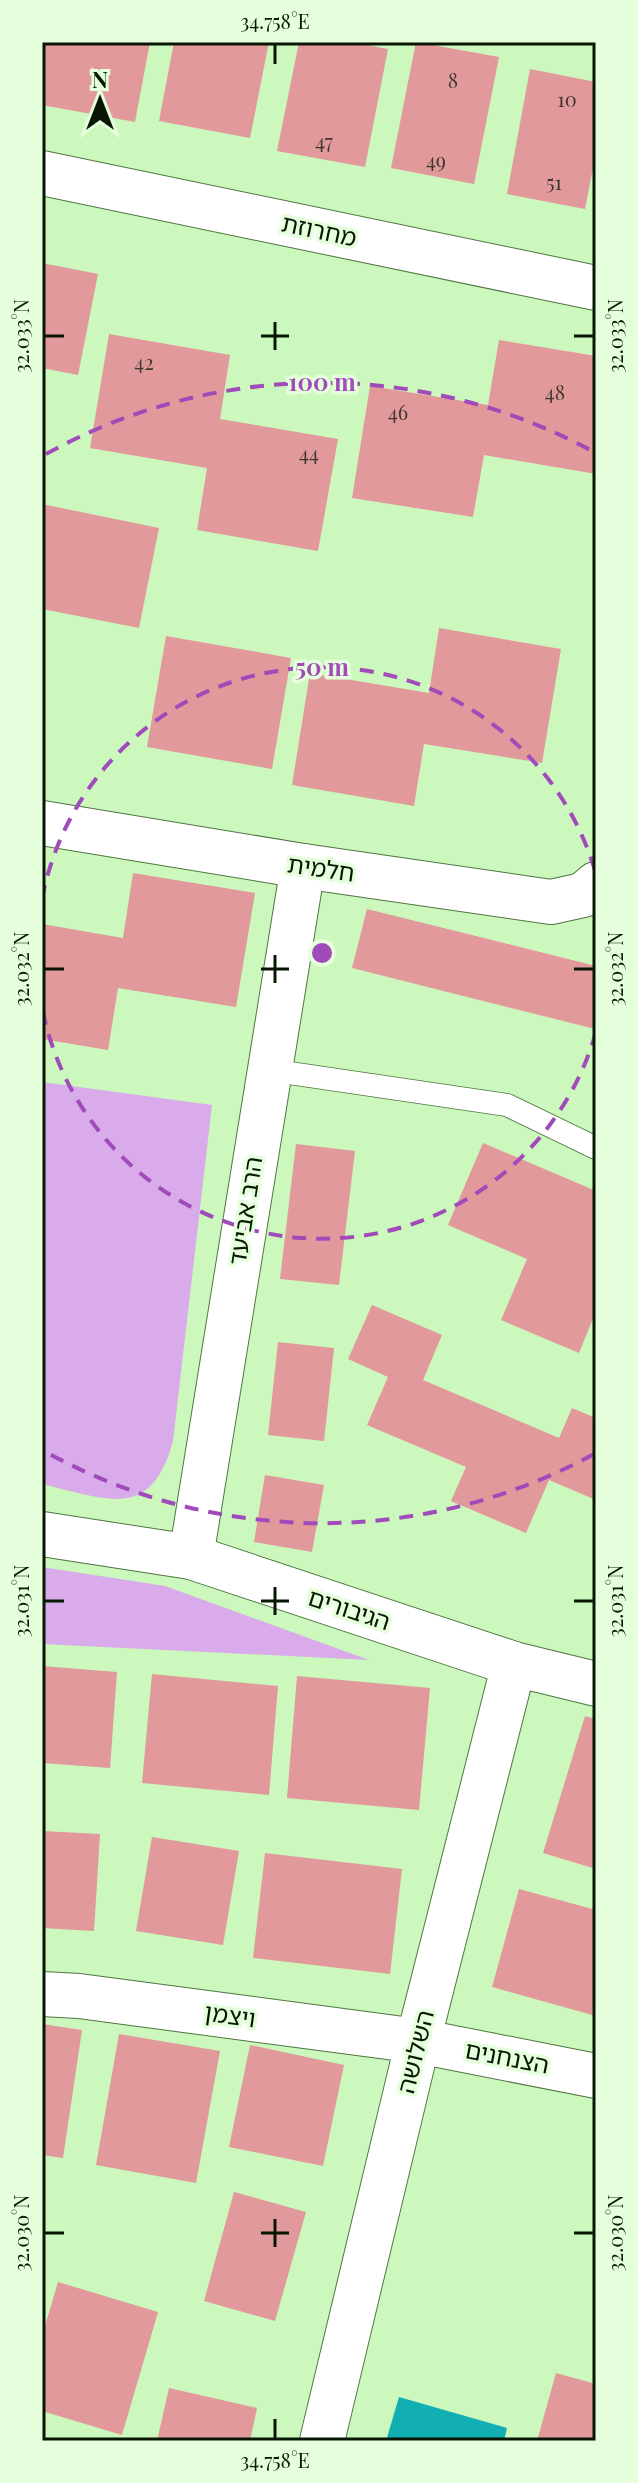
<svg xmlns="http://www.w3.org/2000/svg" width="638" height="2483" viewBox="0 0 638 2483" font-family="'Playfair Display','Noto Sans Hebrew',serif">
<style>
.green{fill:#daabea}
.water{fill:#11afb3}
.building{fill:#e2999b}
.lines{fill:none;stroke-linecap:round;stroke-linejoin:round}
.service-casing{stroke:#507642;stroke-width:24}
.minor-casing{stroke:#507642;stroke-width:46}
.service{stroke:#fff;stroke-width:22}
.minor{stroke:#fff;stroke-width:44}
.ticks{fill:none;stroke:#081704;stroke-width:3}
.ring{fill:none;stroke:#a04bb9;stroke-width:4;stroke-dasharray:14 10}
.labels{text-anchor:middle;stroke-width:7;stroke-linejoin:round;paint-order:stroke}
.number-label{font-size:20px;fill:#3e382a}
.street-label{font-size:24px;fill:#081704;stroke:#e5fedc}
.centre{fill:#a04bb9;stroke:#e5fedc;stroke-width:4}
.ring-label{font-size:24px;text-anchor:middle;font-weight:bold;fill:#a04bb9;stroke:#e5fedc;stroke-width:7;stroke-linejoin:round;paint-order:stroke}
.neatline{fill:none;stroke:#081704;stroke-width:3}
.ticks-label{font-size:20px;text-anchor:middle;fill:#081704}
</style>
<rect width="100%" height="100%" fill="#ccf7bd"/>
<g class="green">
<path d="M42 1082 212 1105 173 1441C151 1522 107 1499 42 1484Z"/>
<polygon points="42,1567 165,1586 369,1660 42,1644"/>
</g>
<polygon class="water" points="399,2397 507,2428 504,2441 386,2441"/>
<g class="building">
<polygon points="45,42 150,42 135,122 42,105 42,55"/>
<polygon points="174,42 269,42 250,138 159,121"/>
<polygon points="299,42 351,42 388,49 365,167 277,151"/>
<polygon points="416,42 499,57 474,184 391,168"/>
<polygon points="530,69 596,82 596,153 585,209 507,194"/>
<polygon points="42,263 98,274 78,375 42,368"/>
<polygon points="109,334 230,355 220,419 338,439 318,551 197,530 207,468 90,448"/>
<polygon points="499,340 596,356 596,474 484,455 473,517 352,498 370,386 488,405"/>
<polygon points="42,504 159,528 139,628 42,609"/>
<polygon points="439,628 561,649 542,763 424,744 414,806 292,785 310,673 429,693"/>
<polygon points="166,636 291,658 272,769 147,747"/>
<polygon points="133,873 255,893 236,1007 118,988 108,1050 42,1039 42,924 123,938"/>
<polygon points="367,909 596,966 595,1029 352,968"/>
<polygon points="483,1143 596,1191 596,1322 592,1321 579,1353 501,1320 527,1259 448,1225"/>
<polygon points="296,1144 355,1151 339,1285 280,1279"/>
<polygon points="372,1305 442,1335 423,1380 559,1438 572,1408 596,1418 596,1500 549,1480 526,1533 451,1501 466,1467 367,1425 388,1377 348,1359"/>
<polygon points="278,1342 334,1348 324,1441 268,1435"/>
<polygon points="265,1475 324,1485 312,1552 254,1542"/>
<polygon points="42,1666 117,1672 110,1768 42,1763"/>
<polygon points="152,1674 278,1686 269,1795 142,1783"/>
<polygon points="297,1676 430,1688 419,1810 287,1798"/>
<polygon points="585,1716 596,1719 596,1869 543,1853"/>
<polygon points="42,1831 100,1834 94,1931 42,1928"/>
<polygon points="152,1837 239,1851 223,1945 136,1931"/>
<polygon points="265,1853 402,1869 390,1974 253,1958"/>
<polygon points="519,1889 596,1910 596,2016 492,1987"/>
<polygon points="42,2024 82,2030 63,2158 42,2155"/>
<polygon points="119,2034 220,2051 196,2183 96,2165"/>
<polygon points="250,2045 344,2065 323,2166 229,2147"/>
<polygon points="234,2192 306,2212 275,2321 204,2301"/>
<polygon points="58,2282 158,2312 122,2435 42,2411 42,2336"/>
<polygon points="556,2373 596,2384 596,2441 537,2441"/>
<polygon points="169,2388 257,2408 250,2441 157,2441"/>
</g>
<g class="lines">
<g class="service-casing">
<polyline id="service" points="269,1070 507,1105 596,1148"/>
</g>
<g class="minor-casing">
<g id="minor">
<polyline points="42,173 596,288"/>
<polyline points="42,823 303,866 551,902 583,895 596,884"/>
<polyline points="42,1534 191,1557 514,1664 596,1684"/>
<polyline points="191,1557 303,866"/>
<polyline points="42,1994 79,1996 418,2041 596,2076"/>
<polyline points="322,2441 418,2041 514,1664"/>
</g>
</g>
<use href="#service" class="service"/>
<use href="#minor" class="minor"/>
</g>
<path class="ticks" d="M275 44V64M275 322V350M44 336H64M261 336H289M574 336H594M275 955V983M44 969H64M261 969H289M574 969H594M275 1587V1615M44 1601H64M261 1601H289M574 1601H594M275 2219V2247M44 2233H64M261 2233H289M574 2233H594M275 2419V2439"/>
<g class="ring">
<path d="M596 1032A285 285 0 0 1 42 1007M42 899A285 285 0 0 1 596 874"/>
<path d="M594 1454A570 570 0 0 1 46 1452M46 454A570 570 0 0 1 594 452"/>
</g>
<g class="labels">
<g class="number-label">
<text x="453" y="88">8</text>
<text x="567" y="107">10</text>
<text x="324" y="149">47</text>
<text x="436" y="168">49</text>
<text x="554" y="190">51</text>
<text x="144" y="370">42</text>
<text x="555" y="400">48</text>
<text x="398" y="420">46</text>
<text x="309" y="461">44</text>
</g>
<g class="street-label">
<text transform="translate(319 231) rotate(12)" y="8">מחרוזת</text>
<text transform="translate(321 869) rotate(8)" y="8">חלמית</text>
<text transform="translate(246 1211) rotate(-81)" y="8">הרב אביעד</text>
<text transform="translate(349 1610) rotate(18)" y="8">הגיבורים</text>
<text transform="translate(230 2016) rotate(8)" y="8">ויצמן</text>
<text transform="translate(416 2052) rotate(-76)" y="8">השלושה</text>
<text transform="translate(507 2058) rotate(11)" y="8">הצנחנים</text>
</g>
</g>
<circle cx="322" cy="953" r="12" class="centre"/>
<g class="ring-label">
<text x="322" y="391">100 m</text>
<text x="322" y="676">50 m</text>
</g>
<rect width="638" height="2483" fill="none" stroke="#e5fedc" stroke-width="88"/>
<g transform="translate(100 100)" stroke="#e5fedc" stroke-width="6" paint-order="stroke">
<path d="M0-6L14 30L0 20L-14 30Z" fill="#081704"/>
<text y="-12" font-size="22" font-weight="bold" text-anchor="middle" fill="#081704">N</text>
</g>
<rect x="44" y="44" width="550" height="2395" class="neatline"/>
<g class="ticks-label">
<text x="275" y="29">34.758°E</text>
<text transform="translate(22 336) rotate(-90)" y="7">32.033°N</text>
<text transform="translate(616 336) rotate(-90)" y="7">32.033°N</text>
<text transform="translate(22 969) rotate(-90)" y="7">32.032°N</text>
<text transform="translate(616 969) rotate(-90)" y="7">32.032°N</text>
<text transform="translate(22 1601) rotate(-90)" y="7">32.031°N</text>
<text transform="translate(616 1601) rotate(-90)" y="7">32.031°N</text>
<text transform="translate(22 2233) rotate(-90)" y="7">32.030°N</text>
<text transform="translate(616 2233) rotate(-90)" y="7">32.030°N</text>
<text x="275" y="2468">34.758°E</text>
</g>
</svg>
